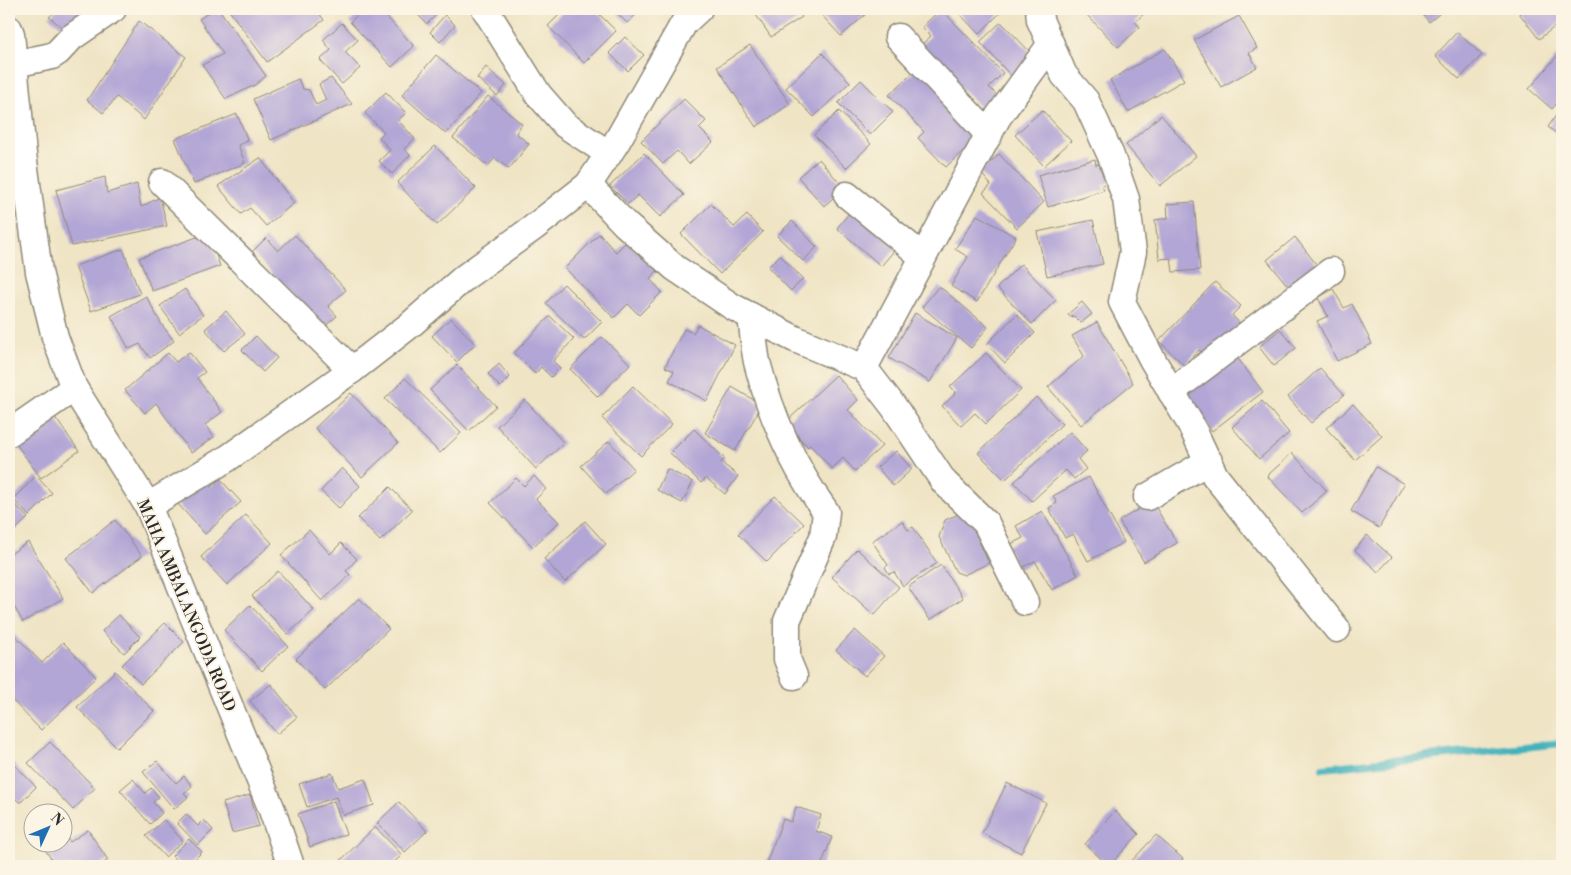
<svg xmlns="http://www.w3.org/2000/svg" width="1571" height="875" viewBox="0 0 1571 875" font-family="'Libre Bodoni',serif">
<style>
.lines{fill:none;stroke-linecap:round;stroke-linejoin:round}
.stream{stroke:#42b2bd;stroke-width:8}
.building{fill:#b2a6d6}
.minor-casing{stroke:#8d8878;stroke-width:29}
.minor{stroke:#fff;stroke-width:26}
.labels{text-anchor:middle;stroke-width:4;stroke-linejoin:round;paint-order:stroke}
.street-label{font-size:16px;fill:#2b2b2b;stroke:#fcf5e5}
</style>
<rect width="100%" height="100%" fill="#fcf5e5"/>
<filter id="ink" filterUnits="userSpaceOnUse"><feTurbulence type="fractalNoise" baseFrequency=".02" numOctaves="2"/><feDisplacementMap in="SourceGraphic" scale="10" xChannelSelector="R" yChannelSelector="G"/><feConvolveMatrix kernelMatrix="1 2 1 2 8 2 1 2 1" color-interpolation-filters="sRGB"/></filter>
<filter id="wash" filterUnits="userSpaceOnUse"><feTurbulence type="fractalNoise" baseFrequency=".0096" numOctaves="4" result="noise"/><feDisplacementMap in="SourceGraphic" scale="20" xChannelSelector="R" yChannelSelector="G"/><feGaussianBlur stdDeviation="1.12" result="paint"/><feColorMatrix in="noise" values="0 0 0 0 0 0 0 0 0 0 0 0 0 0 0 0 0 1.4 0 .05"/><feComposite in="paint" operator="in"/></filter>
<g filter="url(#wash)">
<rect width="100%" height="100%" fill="#efe4c4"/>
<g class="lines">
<polyline class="stream" points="1323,768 1562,743"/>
</g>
<g id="blocks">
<g class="building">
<polygon points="58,9 99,9 70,33 49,17"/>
<polygon points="214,9 219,9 266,76 255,85 226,99 202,65 223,54 199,19"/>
<polygon points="228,9 316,9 324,20 267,62"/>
<polygon points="364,9 379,9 414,46 392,67 350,22"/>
<polygon points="412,9 442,9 427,24"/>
<polygon points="565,9 594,9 616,31 584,63 548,26"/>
<polygon points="613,9 642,9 627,23"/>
<polygon points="658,9 670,9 664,15"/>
<polygon points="752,9 796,9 802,17 771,37"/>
<polygon points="816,9 861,9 866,14 841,36"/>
<polygon points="941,9 1003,73 989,87 1005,104 990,118 921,45 931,36 922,27"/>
<polygon points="955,9 1004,9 979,34"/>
<polygon points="1088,9 1149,9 1135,22 1140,27 1118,47 1084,12"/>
<polygon points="1418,9 1445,9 1429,22"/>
<polygon points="1524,9 1557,9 1562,16 1562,21 1539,39 1519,13"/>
<polygon points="445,15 455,25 440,42 430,32"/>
<polygon points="1239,16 1257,48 1249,53 1257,67 1221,87 1194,40"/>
<polygon points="139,21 186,57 144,120 117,97 103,113 87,100"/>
<polygon points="1001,22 1034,56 1012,77 980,42"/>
<polygon points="342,23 358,40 345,52 360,68 342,84 320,60 331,50 323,40"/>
<polygon points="1457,32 1482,55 1459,79 1435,56"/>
<polygon points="625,37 644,55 628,71 609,53"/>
<polygon points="750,45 790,104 756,127 717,67"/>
<polygon points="1165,49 1184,80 1128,112 1110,80"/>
<polygon points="1562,50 1562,97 1552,109 1529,89"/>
<polygon points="822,53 850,82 814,117 786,88"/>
<polygon points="436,55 481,93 446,134 402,95"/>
<polygon points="920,66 982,133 946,167 918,138 924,132 889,95"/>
<polygon points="486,67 506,85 497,96 477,78"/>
<polygon points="331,78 352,104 271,140 253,99 298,79 303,89 309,90 316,105 326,100 319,84"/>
<polygon points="861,80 893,112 870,135 838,103"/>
<polygon points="386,92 406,113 398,120 415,139 404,149 410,155 392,174 379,161 390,150 379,137 384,132 365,113"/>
<polygon points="488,96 522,124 516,133 529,144 509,169 495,158 488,166 453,138"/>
<polygon points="684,99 706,121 699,128 713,142 689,164 677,151 663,164 641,141"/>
<polygon points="1562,107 1562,138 1548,127"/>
<polygon points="1042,110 1071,141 1044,166 1015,135"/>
<polygon points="839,111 871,144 846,168 814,135"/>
<polygon points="237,114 248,141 238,145 245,163 194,184 175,139"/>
<polygon points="1161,115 1196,156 1160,186 1126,145"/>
<polygon points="435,146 476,188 437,225 397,183"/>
<polygon points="644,153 684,195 660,217 638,195 628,204 610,186"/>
<polygon points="999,154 1044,202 1017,228 983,193 991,185 980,172"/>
<polygon points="260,158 294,203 266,226 250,208 241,214 218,186"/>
<polygon points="819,159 844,188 824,206 798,177"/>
<polygon points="1095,159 1096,165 1108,161 1115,181 1102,185 1104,190 1048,207 1038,175"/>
<polygon points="105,177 107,193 137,184 141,207 160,197 167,226 72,246 56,190"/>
<polygon points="1194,202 1200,270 1173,272 1171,258 1159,259 1155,220 1168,218 1167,204"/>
<polygon points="711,204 734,227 747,215 763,232 720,274 681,234"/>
<polygon points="854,207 899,245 881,266 837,228"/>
<polygon points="977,215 1016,237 977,302 951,286 968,257 955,249"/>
<polygon points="1093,220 1103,264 1047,276 1037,232"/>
<polygon points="792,221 817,247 803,261 777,236"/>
<polygon points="208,233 220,266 152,291 139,258"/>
<polygon points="599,234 616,252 627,241 657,271 650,279 662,292 639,315 628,304 614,318 565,268"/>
<polygon points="295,235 346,290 328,306 337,316 323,328 252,252 266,238 278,251"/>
<polygon points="1295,237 1320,269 1292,291 1267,260"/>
<polygon points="123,249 140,294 91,311 75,266"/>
<polygon points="780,255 803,279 791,291 768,267"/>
<polygon points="1021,264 1056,300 1032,324 997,288"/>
<polygon points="1215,282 1241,306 1232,315 1241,325 1208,359 1199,350 1184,365 1159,341"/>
<polygon points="564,284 602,322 584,340 546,303"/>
<polygon points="939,286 988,327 971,348 922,307"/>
<polygon points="185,289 203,315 179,333 160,306"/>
<polygon points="1333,289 1344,308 1352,304 1372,344 1337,361 1317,321 1328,316 1318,298"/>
<polygon points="146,296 162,325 174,341 150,358 140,344 129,349 111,316"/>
<polygon points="1082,302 1092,314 1081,323 1074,316 1070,317 1068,314"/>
<polygon points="226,311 245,334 224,351 205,329"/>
<polygon points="915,313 957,338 930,382 889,358"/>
<polygon points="1017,314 1035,333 1005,363 987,344"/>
<polygon points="550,316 574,339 553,361 560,368 551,377 541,367 535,374 514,353"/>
<polygon points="451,318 475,344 457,362 432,336"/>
<polygon points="1097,322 1133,383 1081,425 1048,387 1084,356 1072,336"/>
<polygon points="698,325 735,345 707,401 669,381 674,371 665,367 684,329 693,333"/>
<polygon points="1280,329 1296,348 1274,366 1259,347"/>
<polygon points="256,336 277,358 263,372 242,350"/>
<polygon points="602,337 630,364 598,397 570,369"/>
<polygon points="189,352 205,372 197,378 222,412 205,425 214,437 191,453 156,403 145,413 125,390 168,353 176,362"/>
<polygon points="986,353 1021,390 986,424 975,413 961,426 942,406 956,393 950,387"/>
<polygon points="1236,356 1263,392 1212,431 1184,394"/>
<polygon points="499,364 510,377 500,387 488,374"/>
<polygon points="457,365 496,406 469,431 430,390"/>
<polygon points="1320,368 1344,395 1311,423 1288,397"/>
<polygon points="836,375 858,400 848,410 882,446 855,471 843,458 832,469 810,445 808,447 785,423"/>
<polygon points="405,378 461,433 440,453 385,399"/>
<polygon points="633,386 672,424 641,456 602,418"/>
<polygon points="732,387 762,405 735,451 705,433"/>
<polygon points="351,393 398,443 362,477 315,428"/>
<polygon points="1036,397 1062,424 1005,480 978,453"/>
<polygon points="525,400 564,443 536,469 497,426"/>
<polygon points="1262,401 1289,433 1259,459 1232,427"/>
<polygon points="1353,404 1382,436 1355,460 1326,428"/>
<polygon points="54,416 79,451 41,478 16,444"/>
<polygon points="694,429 725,459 721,462 738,476 725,494 706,478 701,483 670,453"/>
<polygon points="1070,432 1087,451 1078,459 1086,469 1074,479 1066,470 1032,501 1014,482"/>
<polygon points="609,441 634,469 606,494 581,466"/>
<polygon points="896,451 912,469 893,486 877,467"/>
<polygon points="1292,453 1327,491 1302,513 1267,476"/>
<polygon points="1376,467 1404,484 1379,528 1351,511"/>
<polygon points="342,468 360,486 339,508 321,491"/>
<polygon points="667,469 693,482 682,503 657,490"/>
<polygon points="36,476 52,493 29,516 13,499"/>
<polygon points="534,476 546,489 536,499 559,522 533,547 490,503 516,478 524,486"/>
<polygon points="1089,477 1124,542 1088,561 1073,534 1065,538 1049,508 1057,503 1053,496"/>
<polygon points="205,479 211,487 220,479 241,502 205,534 177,503"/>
<polygon points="390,487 412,510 380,541 358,518"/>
<polygon points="775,496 804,524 767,562 738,534"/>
<polygon points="11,500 28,518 9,536 9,503"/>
<polygon points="1152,501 1177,543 1144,562 1119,521"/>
<polygon points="1042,511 1078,575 1052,590 1035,561 1019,569 1007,546 1023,538 1016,526"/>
<polygon points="963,512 981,529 976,535 989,563 964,575 956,572 939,537 945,520"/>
<polygon points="246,515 272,543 227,585 201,557"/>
<polygon points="115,520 142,556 93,593 66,558"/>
<polygon points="585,521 606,544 565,582 544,559"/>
<polygon points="902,521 908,530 913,527 937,563 903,586 894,572 889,574 885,567 888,565 872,541"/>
<polygon points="309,530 330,554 341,543 357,559 346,571 350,575 322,601 281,555"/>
<polygon points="1367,535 1392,557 1378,572 1355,550"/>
<polygon points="28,542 63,598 23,622 9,598 9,555"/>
<polygon points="857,549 899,587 874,615 832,577"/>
<polygon points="941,565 963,598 930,620 908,587"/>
<polygon points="278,571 314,610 288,634 252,596"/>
<polygon points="359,598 389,629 325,690 296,659"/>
<polygon points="250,605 288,646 262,671 224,630"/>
<polygon points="119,615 140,637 124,653 102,631"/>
<polygon points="165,623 184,642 141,684 122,665"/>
<polygon points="9,629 42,663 63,642 96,677 41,730 9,697"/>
<polygon points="855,630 884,656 865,676 836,650"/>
<polygon points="115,671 154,711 117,748 77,707"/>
<polygon points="271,684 297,717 277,734 250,701"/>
<polygon points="50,742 95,788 73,810 28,763"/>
<polygon points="9,759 36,787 20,803 15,798 9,805"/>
<polygon points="157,761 176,783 184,776 192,786 184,793 188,797 174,809 143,772"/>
<polygon points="332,773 338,788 365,779 374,805 343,815 336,797 307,807 299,784"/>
<polygon points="133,779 145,793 151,788 159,797 153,802 162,813 150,824 120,790"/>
<polygon points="1007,783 1046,803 1021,853 982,833"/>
<polygon points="250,795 259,826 232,833 223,803"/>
<polygon points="334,801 346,834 310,847 298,814"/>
<polygon points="399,802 427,831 405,852 377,823"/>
<polygon points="796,807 821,815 816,831 832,837 821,866 765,866 783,819 791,822"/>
<polygon points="1115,811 1139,834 1109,866 1085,844"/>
<polygon points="186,814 198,826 204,820 213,830 198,845 177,823"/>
<polygon points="164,820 183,841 165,857 146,836"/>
<polygon points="375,827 402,855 390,866 341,866 338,863"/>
<polygon points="88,830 108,860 99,866 56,866 40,842 62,842 62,831 70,842"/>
<polygon points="1156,835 1183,859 1176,866 1127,866"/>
<polygon points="189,839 202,852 188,866 182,866 172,856"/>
</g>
</g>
</g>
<g filter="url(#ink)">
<use href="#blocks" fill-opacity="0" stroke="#8d8878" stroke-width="1"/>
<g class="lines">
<g class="minor-casing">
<g id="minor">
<polyline points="485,9 538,94 565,125 609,154"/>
<polyline points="1039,9 1040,20 1064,75 1086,101 1111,156 1126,199 1133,252 1122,302 1152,359 1190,423 1215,476 1337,629"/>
<polyline points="9,29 11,34 23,154 39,272 55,337 74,388 148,506 272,810 291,866"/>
<polyline points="898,37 989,135"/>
<polyline points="14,64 52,56 58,52 72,37 113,9"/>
<polyline points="162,182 352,370"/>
<polyline points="588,185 625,224 675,268 733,307 795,339 864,368 894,407 944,482 986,523 1025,602"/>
<polyline points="847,195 923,257"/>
<path d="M751 316C753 331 754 347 757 362 771 417 793 466 826 512L823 537 787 621V659L794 676"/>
<polyline points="864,368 998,117 1051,44"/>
<polyline points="1171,392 1331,271"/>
<polyline points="9,433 74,388"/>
<polyline points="1147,497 1209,461"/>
<polyline points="148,506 228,458 352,370 410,325 465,277 533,228 588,185 616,143 684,23 699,9"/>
</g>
</g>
<use href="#minor" class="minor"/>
</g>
</g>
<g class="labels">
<g class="street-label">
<text transform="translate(187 605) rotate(67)" y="6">MAHA AMBALANGODA ROAD</text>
</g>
</g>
<rect width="1571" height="875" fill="none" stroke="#fcf5e5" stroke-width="30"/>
<g transform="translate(48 828) rotate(46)"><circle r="24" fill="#fcf5e5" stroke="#a8a49b"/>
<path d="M0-4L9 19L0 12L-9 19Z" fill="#1f6fb2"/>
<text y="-8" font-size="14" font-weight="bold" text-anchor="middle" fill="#2b2b2b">N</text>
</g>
</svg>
